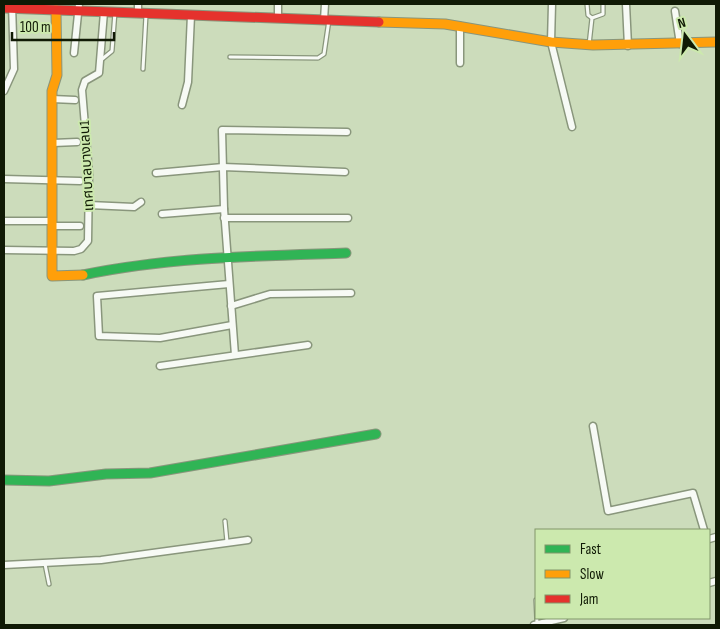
<svg xmlns="http://www.w3.org/2000/svg" width="720" height="629" viewBox="0 0 720 629" font-family="'Sofia Sans Condensed','Noto Sans Thai',sans-serif">
<style>
.lines{fill:none;stroke-linecap:round;stroke-linejoin:round}
.lane-casing{stroke:#89967c;stroke-width:5.5}
.street-casing{stroke:#89967c;stroke-width:9}
.fast-casing{stroke:#89967c;stroke-width:11}
.slow-casing{stroke:#89967c;stroke-width:11}
.jam-casing{stroke:#89967c;stroke-width:11}
.lane{stroke:#f7faf5;stroke-width:3}
.street{stroke:#f7faf5;stroke-width:6}
.fast{stroke:#30b455;stroke-width:9}
.slow{stroke:#ff9f0a;stroke-width:9}
.jam{stroke:#e5322d;stroke-width:9}
.labels{text-anchor:middle;stroke-width:4;stroke-linejoin:round;paint-order:stroke}
.street-label{font-size:14px;fill:#101a05;stroke:#cce9ae}
</style>
<rect width="100%" height="100%" fill="#ccdcbb"/>
<g class="lines">
<g class="lane-casing">
<g id="lane">
<polyline points="587,4 588,15 592,18"/>
<polyline points="589,45 592,18 603,14 603,4"/>
<polyline points="230,57 318,58 324,54 329,20"/>
<polyline points="101,60 112,51 115,12"/>
<polyline points="143,69 146,15"/>
<polyline points="225,521 227,542"/>
<polyline points="45,564 49,584"/>
<polyline points="536,600 537,623"/>
</g>
</g>
<g class="street-casing">
<g id="street">
<polyline points="278,4 278,18"/>
<polyline points="552,4 551,42 572,127"/>
<polyline points="626,4 628,46"/>
<polyline points="675,11 680,44"/>
<polyline points="138,13 138,4"/>
<polyline points="324,20 325,4"/>
<polyline points="460,26 460,63"/>
<polyline points="74,53 79,4"/>
<polyline points="4,91 14,69 12,4"/>
<polyline points="52,99 75,100"/>
<polyline points="182,105 188,82 191,15"/>
<polyline points="53,143 77,142"/>
<polyline points="156,173 223,167 345,172"/>
<polyline points="4,179 80,181"/>
<polyline points="89,205 134,207 141,202"/>
<polyline points="162,214 224,209"/>
<polyline points="224,218 348,218"/>
<polyline points="4,221 52,221"/>
<polyline points="52,226 80,226"/>
<polyline points="4,250 74,251 81,249 88,241 89,174 82,90 85,81 99,73 104,12"/>
<polyline points="229,284 97,296 99,336 160,338 232,325"/>
<polyline points="231,306 270,294 351,293"/>
<polyline points="235,355 224,209 222,130 347,132"/>
<polyline points="160,366 308,345"/>
<polyline points="593,426 608,511 693,493 704,530"/>
<polyline points="709,539 716,537"/>
<polyline points="4,565 101,560 248,540"/>
<polyline points="709,583 716,581"/>
<polyline points="534,625 564,618"/>
</g>
</g>
<g class="fast-casing">
<g id="fast">
<path d="M83 275C169 257 258 256 346 253"/>
<polyline points="4,480 49,481 106,474 150,473 376,434"/>
</g>
</g>
<g class="slow-casing">
<g id="slow">
<polyline points="56,10 57,75 52,91 52,276 83,275"/>
<polyline points="379,22 445,24 551,42 593,45 716,42"/>
</g>
</g>
<g class="jam-casing">
<polyline id="jam" points="4,8 379,22"/>
</g>
<use href="#lane" class="lane"/>
<use href="#street" class="street"/>
<use href="#fast" class="fast"/>
<use href="#slow" class="slow"/>
<use href="#jam" class="jam"/>
</g>
<g class="labels">
<g class="street-label">
<text transform="translate(86 166) rotate(-93)" y="5">เทศบาลบางเลน1</text>
</g>
</g>
<rect width="720" height="629" fill="none" stroke="#101a05" stroke-width="10"/>
<rect x="535" y="529" width="175" height="90" fill="#cce9ae" stroke="#81966a"/>
<rect x="545" y="545" width="25" height="8" fill="#30b455" stroke="#81966a"/>
<text x="580" y="554" font-size="15" fill="#101a05">Fast</text>
<rect x="545" y="570" width="25" height="8" fill="#ff9f0a" stroke="#81966a"/>
<text x="580" y="579" font-size="15" fill="#101a05">Slow</text>
<rect x="545" y="595" width="25" height="8" fill="#e5322d" stroke="#81966a"/>
<text x="580" y="604" font-size="15" fill="#101a05">Jam</text>
<g transform="translate(685 35) rotate(345)" stroke="#cce9ae" stroke-width="4" paint-order="stroke">
<path d="M0-4L9 19L0 12L-9 19Z" fill="#101a05"/>
<text y="-8" font-size="14" font-weight="bold" text-anchor="middle" fill="#101a05">N</text>
</g>
<path d="M12 32v8h102v-8" fill="none" stroke="#101a05" stroke-width="2.5"/>
<text x="20" y="32" font-size="15" fill="#101a05" stroke="#cce9ae" stroke-width="4" paint-order="stroke">100 m</text>
</svg>
